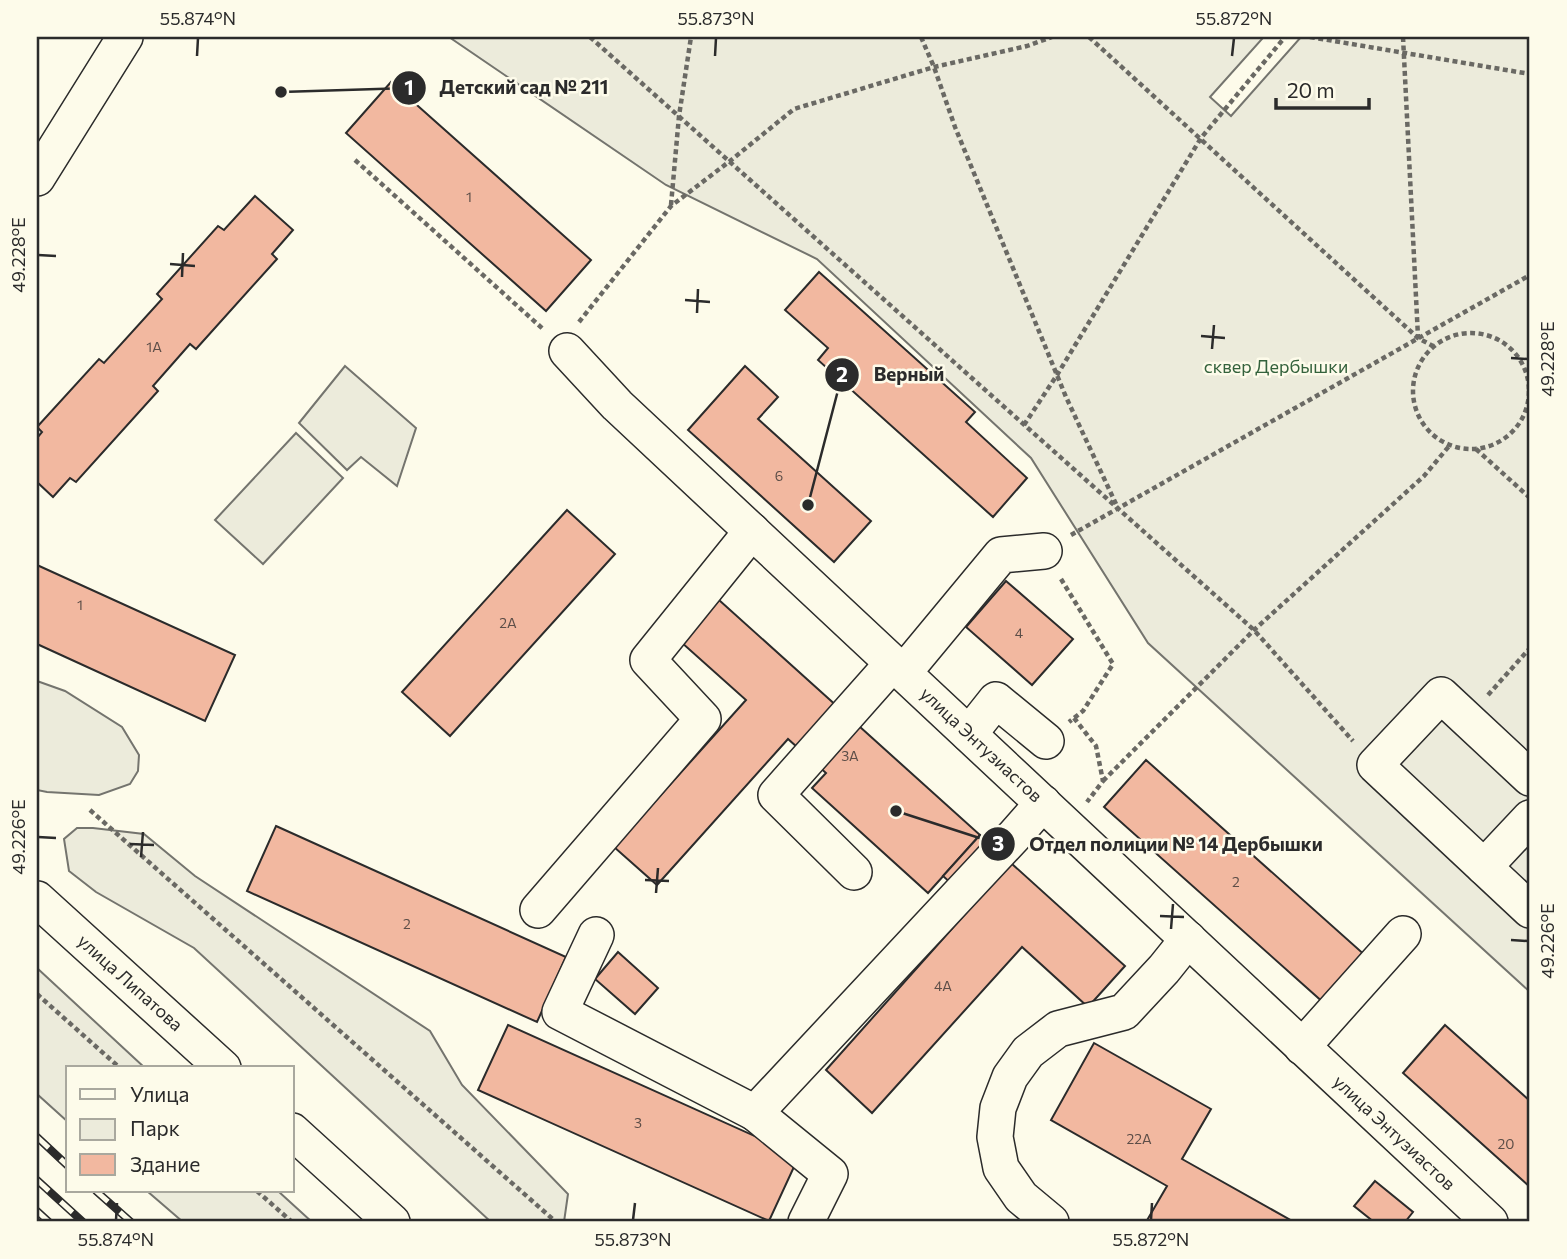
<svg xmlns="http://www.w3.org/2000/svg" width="1567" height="1259" viewBox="0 0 1567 1259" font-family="Commissioner,sans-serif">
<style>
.green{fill:#ecebdb;stroke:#74746e;stroke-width:2}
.building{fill:#f2b8a0;stroke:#2b2b2b;stroke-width:2}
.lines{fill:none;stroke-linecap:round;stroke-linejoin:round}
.minor-casing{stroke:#2b2b2b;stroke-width:38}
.path{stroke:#6a6964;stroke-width:4.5;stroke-dasharray:5 3.5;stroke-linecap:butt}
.minor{stroke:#fdfbea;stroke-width:35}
.rail-casing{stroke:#2b2b2b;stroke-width:8}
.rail{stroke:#fdfbea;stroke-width:5;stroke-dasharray:16;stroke-linecap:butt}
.ticks{fill:none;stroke:#2b2b2b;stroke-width:2.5}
.labels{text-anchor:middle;stroke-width:5;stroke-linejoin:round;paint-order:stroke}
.number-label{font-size:14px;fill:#5d4e48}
.park-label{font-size:18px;fill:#34623c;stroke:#fdfbea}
.street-label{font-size:18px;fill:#2b2b2b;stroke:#fdfbea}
.leader{fill:none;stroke:#2b2b2b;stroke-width:2.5}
.callout-dot{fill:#2b2b2b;stroke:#fdfbea;stroke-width:2.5}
.mark-label{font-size:21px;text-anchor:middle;font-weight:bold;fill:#fff}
.callout-label{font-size:19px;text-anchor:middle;font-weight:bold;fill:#2b2b2b;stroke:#fdfbea;stroke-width:5;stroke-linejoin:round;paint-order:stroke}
.neatline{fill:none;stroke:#2b2b2b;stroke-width:2.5}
.ticks-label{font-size:18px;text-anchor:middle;fill:#2b2b2b}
</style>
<rect width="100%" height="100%" fill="#fdfbea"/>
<g class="green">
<polygon points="449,37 1259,37 1262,39 1210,97 1231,116 1301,37 1530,37 1530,992 1148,643 1031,458 817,259 666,185"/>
<polygon points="345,366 416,428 397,486 361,457 347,470 299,423"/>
<polygon points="296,433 343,478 263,564 215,520"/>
<polygon points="37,681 65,691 122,727 139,755 138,771 130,784 99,795 47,792 37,790"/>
<polygon points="77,828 93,828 144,834 195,876 430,1031 462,1085 568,1194 564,1222 491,1222 194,948 96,892 69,871 64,839"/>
<polygon points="37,968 145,1068 68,1068 68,1122 37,1094"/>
<polygon points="147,1191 278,1191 312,1222 183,1222"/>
</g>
<g class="building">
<polygon points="391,82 591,260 546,311 346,133"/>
<polygon points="255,196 293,230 272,254 277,259 196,349 190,344 153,386 158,391 76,482 70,478 53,497 37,482 37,438 42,432 37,427 99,359 104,363 162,299 157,294 218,226 224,230"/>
<polygon points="819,272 975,412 966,422 1027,478 993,517 818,360 828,348 785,310"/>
<polygon points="745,366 778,397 758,419 871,521 834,562 688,430"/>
<polygon points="567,510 615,554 450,736 402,692"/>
<polygon points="37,565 235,655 205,721 37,644"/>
<polygon points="1006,581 1073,639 1032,685 966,627"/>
<polygon points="719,600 980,835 928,893 812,788 826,773 788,739 657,885 614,847 746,700 681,642"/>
<polygon points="1146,760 1367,957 1325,1004 1104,807"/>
<polygon points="276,826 566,957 537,1022 247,891"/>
<polygon points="980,835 1125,966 1088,1007 1022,947 872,1113 826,1070 974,904 943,876"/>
<polygon points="618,952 658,988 635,1014 595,979"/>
<polygon points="508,1025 799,1156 769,1221 478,1090"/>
<polygon points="1445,1025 1530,1101 1530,1187 1403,1073"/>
<polygon points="1094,1043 1211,1109 1182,1159 1294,1222 1146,1222 1167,1186 1051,1120"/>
<polygon points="1375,1181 1413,1212 1405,1222 1374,1222 1354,1206"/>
</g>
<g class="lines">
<g class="minor-casing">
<g id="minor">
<polyline points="37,178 125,37"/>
<polyline points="567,351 617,405 1490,1222"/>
<polyline points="904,672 1001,555 1044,551"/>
<polyline points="969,734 996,700 1046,741"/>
<polyline points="1530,778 1441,695 1375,765 1530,910"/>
<polyline points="1484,867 1530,818"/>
<polyline points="854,872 776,795 893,663"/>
<polyline points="37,899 223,1068"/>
<polyline points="538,910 703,719 648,660 752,531"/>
<polyline points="596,935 560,1012 755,1113 1014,836 1043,803"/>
<polyline points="1302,1047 1403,934"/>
<polyline points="755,1113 830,1174 806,1222"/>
<polyline points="292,1131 392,1222"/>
<polyline points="1051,1222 1021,1197 1001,1168 995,1137 998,1108 1010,1077 1028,1052 1058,1029 1124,1012 1164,969 1188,939"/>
</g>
</g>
<g class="path">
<polyline points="590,37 1254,630 1353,741"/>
<polyline points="921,37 934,67 955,127 1066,397 1116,504"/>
<polyline points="1089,37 1418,338 1433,346"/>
<polyline points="1310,37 1530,74"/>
<polyline points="1403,37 1418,337"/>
<polyline points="355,160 543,329"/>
<polyline points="671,205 679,116 691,37"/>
<polyline points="579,322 671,206 730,161 794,109 934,67 1027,46 1052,37"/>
<circle cx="1471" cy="391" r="58"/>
<polyline points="1024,425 1057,375 1201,138 1285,37"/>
<polyline points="1476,449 1530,498"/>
<polyline points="1071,535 1530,275"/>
<polyline points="1061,579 1113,664 1083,711 1069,722"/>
<polyline points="1488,695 1530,648"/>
<polyline points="1074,718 1096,746 1103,781 1087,802"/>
<polyline points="1103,781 1254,630 1424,476 1450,445"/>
<polyline points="90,810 556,1222"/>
<polyline points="37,994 120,1068"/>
<polyline points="257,1191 292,1222"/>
</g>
<use href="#minor" class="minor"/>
<g class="rail-casing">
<g id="rail">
<polyline points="37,1137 68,1166"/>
<polyline points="37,1180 83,1222"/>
<polyline points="96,1191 131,1222"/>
<polyline points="37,1211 49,1222"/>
</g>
</g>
<use href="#rail" class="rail"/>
</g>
<path class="ticks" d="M197 56 198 38M715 56 716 38M1232 56 1234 38M38 255 56 256M170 264 195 266M182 277 183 253M685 300 710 302M697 313 698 289M1201 336 1225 338M1212 349 1214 325M1511 358 1528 359M38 837 56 838M130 844 154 845M141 857 143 832M645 880 669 881M656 893 658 868M1160 916 1184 917M1171 929 1173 904M1511 940 1528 941M116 1220 117 1203M633 1220 635 1203M1151 1220 1152 1203"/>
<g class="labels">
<g class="number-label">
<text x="469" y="202">1</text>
<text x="154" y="352">1А</text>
<text x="779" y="481">6</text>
<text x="80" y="610">1</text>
<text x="508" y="628">2А</text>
<text x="1019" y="638">4</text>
<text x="850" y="761">3А</text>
<text x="1236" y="887">2</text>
<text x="407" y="929">2</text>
<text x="943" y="991">4А</text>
<text x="638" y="1128">3</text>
<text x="1139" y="1144">22А</text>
<text x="1506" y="1149">20</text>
</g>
<g class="park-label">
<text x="1276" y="373">сквер Дербышки</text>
</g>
<g class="street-label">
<text transform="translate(981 745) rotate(43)" y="6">улица Энтузиастов</text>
<text transform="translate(130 983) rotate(42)" y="6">улица Липатова</text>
<text transform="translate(1394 1133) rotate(43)" y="6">улица Энтузиастов</text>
</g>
</g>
<path class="leader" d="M281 92L409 88M808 505L842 375M896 811L998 844"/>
<g class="callout-dot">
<circle cx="281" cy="92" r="7"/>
<circle cx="808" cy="505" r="7"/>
<circle cx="896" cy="811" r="7"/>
<circle cx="409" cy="88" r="18"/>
<circle cx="842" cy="375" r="18"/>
<circle cx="998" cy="844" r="18"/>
</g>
<g class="mark-label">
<text x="409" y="95">1</text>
<text x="842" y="382">2</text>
<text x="998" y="851">3</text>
</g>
<g class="callout-label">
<text x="524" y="94">Детский сад № 211</text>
<text x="909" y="381">Верный</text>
<text x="1176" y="851">Отдел полиции № 14 Дербышки</text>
</g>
<rect width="1567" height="1259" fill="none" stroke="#fdfbea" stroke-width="77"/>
<rect x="66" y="1066" width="228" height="126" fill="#fdfbea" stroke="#a9a89e" stroke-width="2"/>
<rect x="80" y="1089" width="35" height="10" fill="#fdfbea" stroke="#a9a89e" stroke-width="2"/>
<text x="130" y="1102" font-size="21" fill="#2b2b2b">Улица</text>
<rect x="80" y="1119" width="35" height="21" fill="#ecebdb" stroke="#a9a89e" stroke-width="2"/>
<text x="130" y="1136" font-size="21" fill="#2b2b2b">Парк</text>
<rect x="80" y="1154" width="35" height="21" fill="#f2b8a0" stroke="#a9a89e" stroke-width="2"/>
<text x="130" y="1172" font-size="21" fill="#2b2b2b">Здание</text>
<path d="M1276 98v10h93v-10" fill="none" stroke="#2b2b2b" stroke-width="3.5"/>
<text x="1287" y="98" font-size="21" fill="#2b2b2b" stroke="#fdfbea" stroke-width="5" paint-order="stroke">20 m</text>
<rect x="38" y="38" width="1490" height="1182" class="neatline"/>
<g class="ticks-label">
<text x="198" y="25">55.874°N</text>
<text x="716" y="25">55.873°N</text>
<text x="1234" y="25">55.872°N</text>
<text transform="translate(19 255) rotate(-90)" y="6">49.228°E</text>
<text transform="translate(1548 359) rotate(-90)" y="6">49.228°E</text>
<text transform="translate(19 837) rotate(-90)" y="6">49.226°E</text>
<text transform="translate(1548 941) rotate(-90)" y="6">49.226°E</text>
<text x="116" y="1246">55.874°N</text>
<text x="633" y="1246">55.873°N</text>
<text x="1151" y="1246">55.872°N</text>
</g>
</svg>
